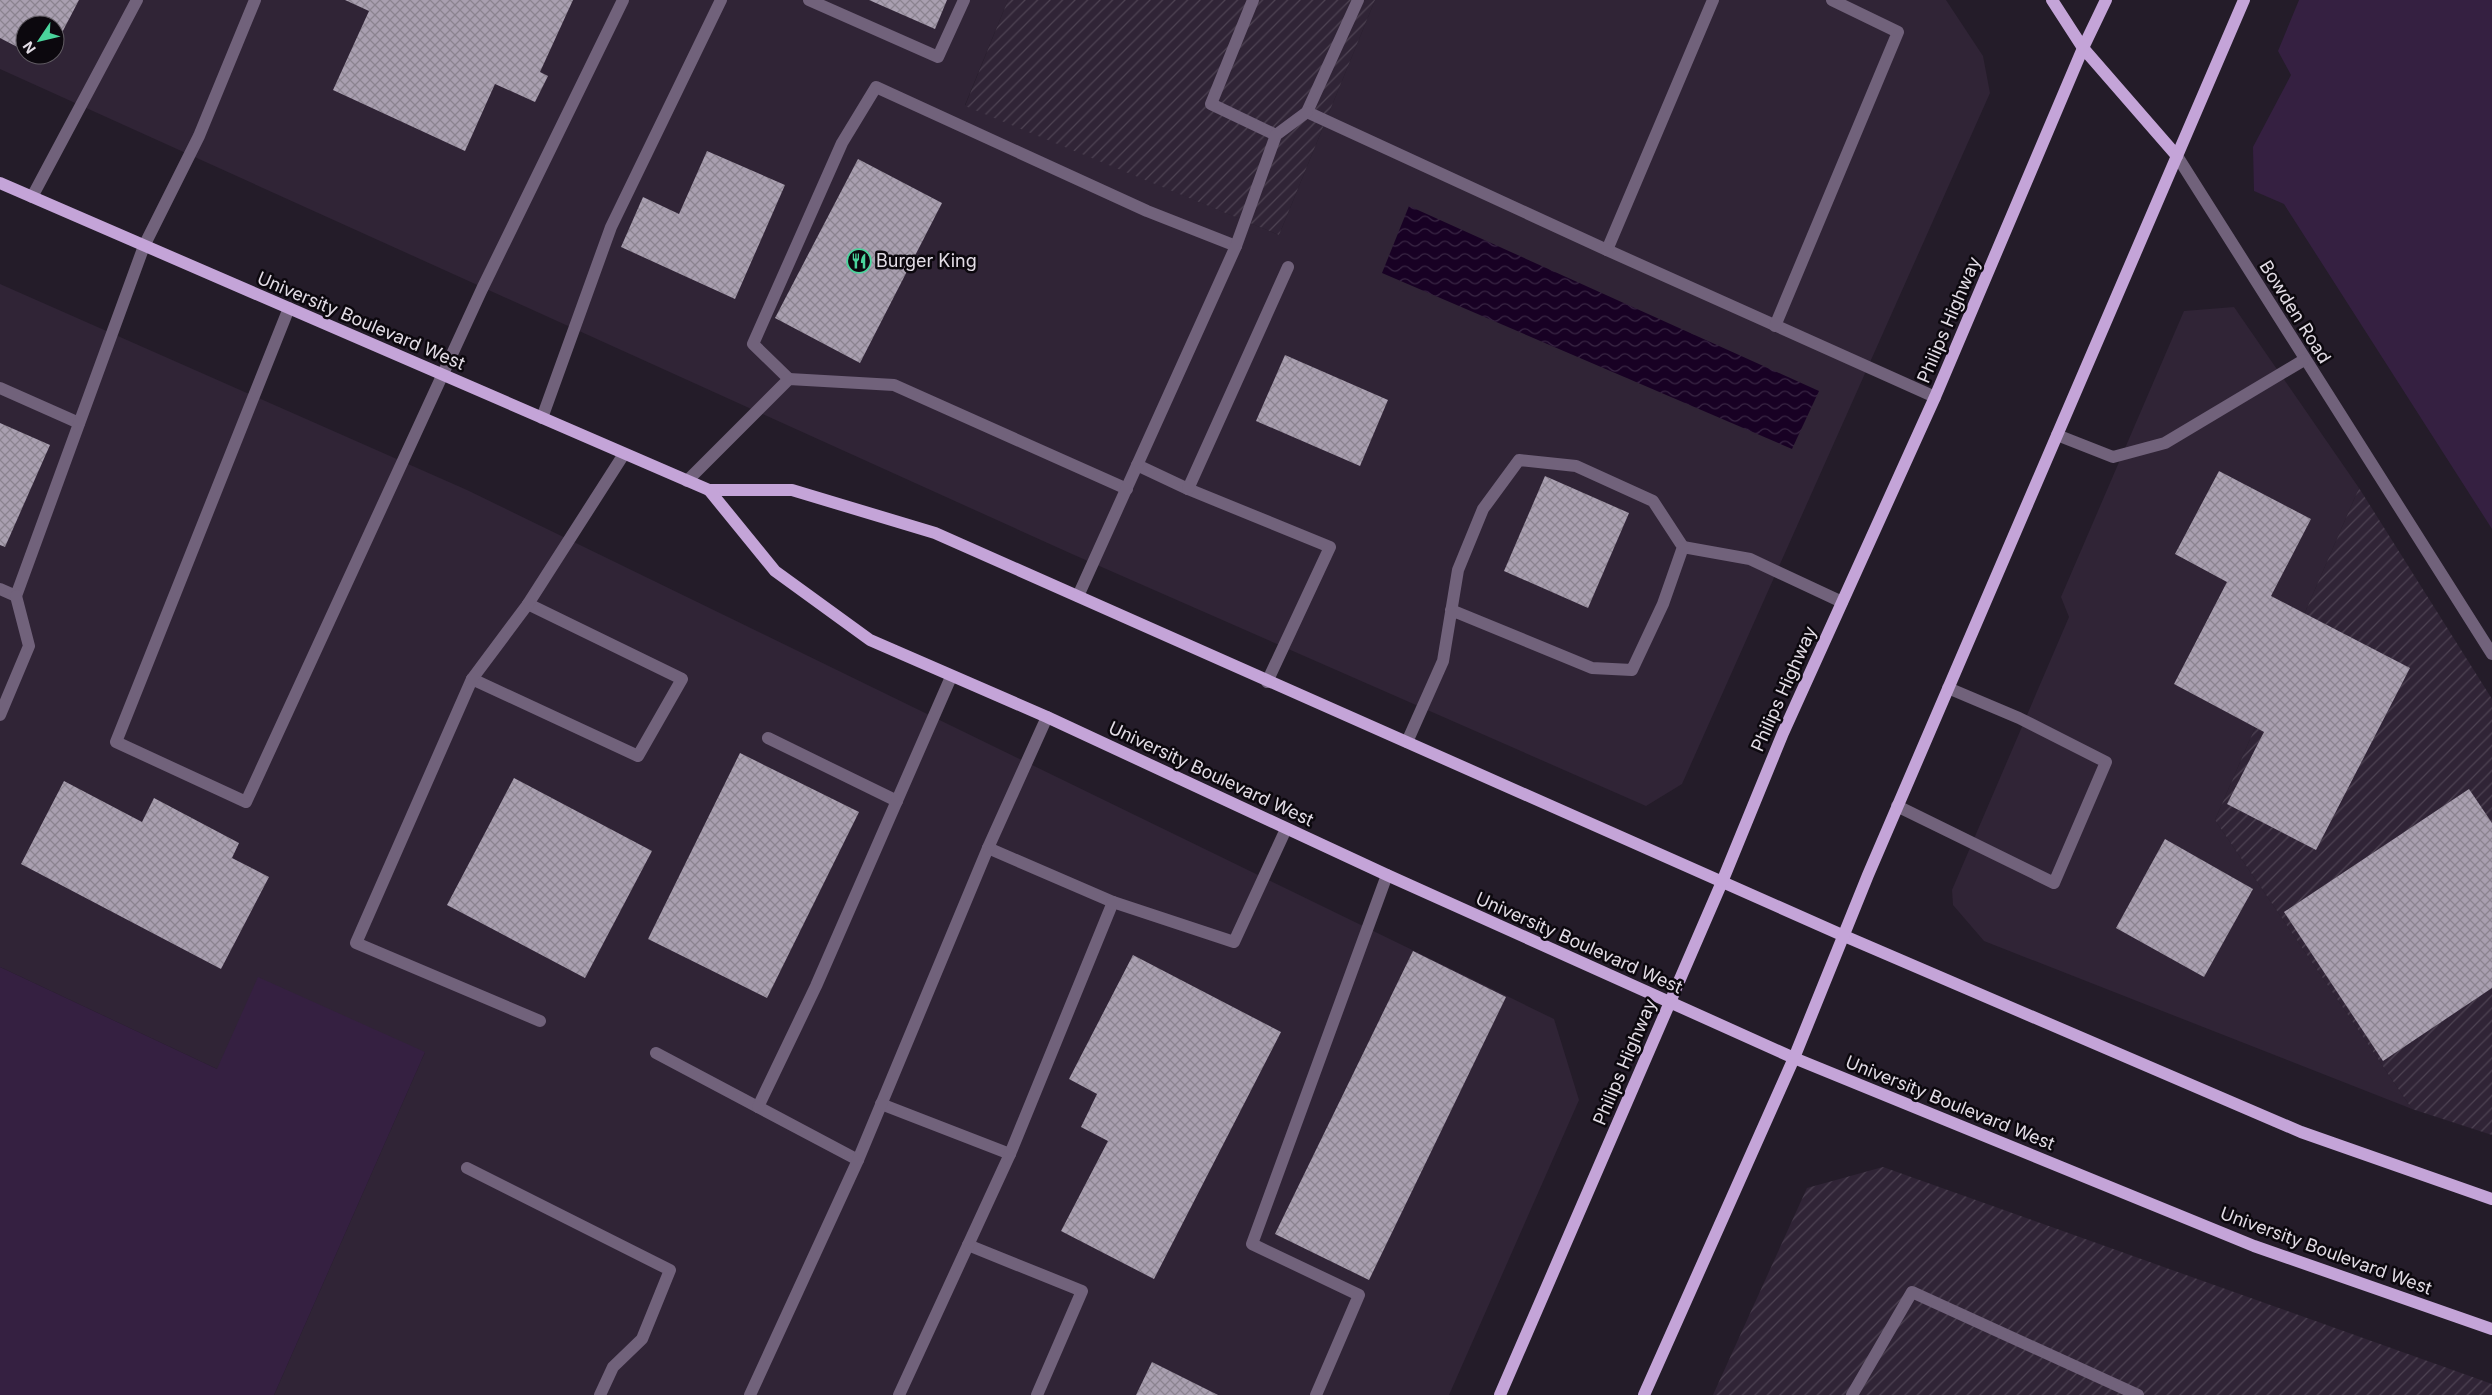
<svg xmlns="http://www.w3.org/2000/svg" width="2492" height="1395" viewBox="0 0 2492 1395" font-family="Inter,sans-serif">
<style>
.built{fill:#302436;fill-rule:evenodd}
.industrial{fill:url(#industrial-furrows)}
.grass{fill:#352041}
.water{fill:url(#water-waves)}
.building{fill:url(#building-cross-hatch)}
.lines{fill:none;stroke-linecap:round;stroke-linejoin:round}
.minor{stroke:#71627b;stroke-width:12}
.major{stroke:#c4a4d8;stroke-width:12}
.labels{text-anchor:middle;stroke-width:5;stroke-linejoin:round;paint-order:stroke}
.poi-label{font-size:18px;fill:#e3dde6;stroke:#0c080e;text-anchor:start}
.street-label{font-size:18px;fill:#e3dde6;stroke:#0c080e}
</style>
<defs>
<pattern id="industrial-furrows" width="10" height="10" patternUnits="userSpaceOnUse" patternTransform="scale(1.25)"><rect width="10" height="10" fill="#302436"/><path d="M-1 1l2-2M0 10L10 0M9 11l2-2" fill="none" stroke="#4e4353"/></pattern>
<pattern id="water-waves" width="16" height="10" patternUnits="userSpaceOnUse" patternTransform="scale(1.25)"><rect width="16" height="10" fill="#180124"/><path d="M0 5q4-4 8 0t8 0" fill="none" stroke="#392644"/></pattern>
<pattern id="building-cross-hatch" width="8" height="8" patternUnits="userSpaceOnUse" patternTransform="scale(1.25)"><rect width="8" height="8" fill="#a99fb0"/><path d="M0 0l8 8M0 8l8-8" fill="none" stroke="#8b8390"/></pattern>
</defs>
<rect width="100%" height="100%" fill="#241c29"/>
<g class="built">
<path d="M0 0H1008L965 105 1279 235 1375 0H1946L1983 56 1990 93 1682 784 1646 806 1072 554 0 69ZM25 25H55V55H25Z"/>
<polygon points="0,284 467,490 1554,1019 1579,1100 1449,1395 274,1395 425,1052 217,1069 0,967"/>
<polygon points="2234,307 2359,488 2215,820 2412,1109 1984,941 1953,905 1952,890 2069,617 2061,597 2184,311"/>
</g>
<g class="industrial">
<polygon points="1008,0 1375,0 1279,235 965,106"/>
<polygon points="2359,488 2492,699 2492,1135 2412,1109 2215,820"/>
<polygon points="1883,1167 2492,1384 2492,1395 1713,1395 1807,1188"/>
</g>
<g class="grass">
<polygon points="2299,0 2492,0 2492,529 2284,204 2254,191 2253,147 2291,75 2278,51"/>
<polygon points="0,967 217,1069 258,977 425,1052 274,1395 0,1395"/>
</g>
<polygon class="water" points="1409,206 1819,391 1792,449 1382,273"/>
<g class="building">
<polygon points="0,0 79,0 55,46 55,25 25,25 25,51 0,38"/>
<polygon points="345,0 573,0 540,72 548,76 535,102 495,84 465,151 333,90 369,11"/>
<polygon points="869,0 947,0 935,29"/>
<polygon points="33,55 51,55 47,62"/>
<polygon points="707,151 785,185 735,299 621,247 643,197 679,214"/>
<polygon points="858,159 942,203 860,363 775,318"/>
<polygon points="1285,355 1388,400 1360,466 1256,421"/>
<polygon points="0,423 50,445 5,547 0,545"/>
<polygon points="2219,471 2311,519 2271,596 2410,668 2316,850 2227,804 2264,732 2174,684 2227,582 2175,554"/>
<polygon points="1545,476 1629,513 1588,608 1504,571"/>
<polygon points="740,753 859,812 767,998 648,939"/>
<polygon points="514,778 652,851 585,978 447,905"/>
<polygon points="64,781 142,822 154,798 239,843 232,858 269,877 221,969 21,864"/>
<polygon points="2469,789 2492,823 2492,988 2383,1061 2284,912"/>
<polygon points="2165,839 2253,889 2204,977 2116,928"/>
<polygon points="1413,951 1506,997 1369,1280 1275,1234"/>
<polygon points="1133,955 1281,1032 1154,1279 1061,1231 1108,1141 1081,1127 1097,1094 1069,1079"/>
<polygon points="1152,1362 1218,1395 1136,1395"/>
</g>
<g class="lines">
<g class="minor">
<polyline points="809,0 938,57 964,0"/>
<polyline points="1253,0 1211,104 1276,135"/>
<polyline points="1358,0 1307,112 1607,250 1935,397"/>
<polyline points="2177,156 2492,654"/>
<polyline points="32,197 137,0"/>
<polyline points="1607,250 1713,0"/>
<polyline points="289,308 116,742 246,802 482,289 623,0"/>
<polyline points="1775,326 1898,32 1832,0"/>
<polyline points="789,379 753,344 842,143 876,87 1147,211 1236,246"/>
<polyline points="0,388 79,423"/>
<polyline points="542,418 611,227 721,0"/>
<polyline points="2057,435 2113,457 2165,443 2304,360"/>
<polyline points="1137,465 1188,489 1330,547 1267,682"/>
<polyline points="687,481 789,379 894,385 1127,489"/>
<polyline points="1188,489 1288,267"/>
<polyline points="1683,547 1750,559 1842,602"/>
<polyline points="0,589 16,596 144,246 199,136 255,0"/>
<polyline points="1078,596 1236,246 1276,135 1307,112"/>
<polyline points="472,679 638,756 682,679 528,604"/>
<polyline points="0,715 29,646 16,596"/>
<polyline points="768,738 897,801"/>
<polyline points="1407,742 1443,661 1458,570 1483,509 1519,460 1576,466 1653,501 1683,547 1663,604 1632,670 1592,668 1451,610"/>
<polyline points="1897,806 2054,883 2106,762 2019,718 1948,688"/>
<polyline points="988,848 1113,902"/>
<polyline points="540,1021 356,943 472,679 528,604 624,454"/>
<polyline points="656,1053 858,1160"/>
<polyline points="881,1104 1010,1154"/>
<polyline points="758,1107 816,986 951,677"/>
<polyline points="467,1168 670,1270 642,1339 613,1367 600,1395"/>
<polyline points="968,1245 1082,1291 1037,1395"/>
<polyline points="750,1395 858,1160 988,848 1047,717"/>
<polyline points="899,1395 1010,1154 1113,902 1234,942 1286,829"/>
<polyline points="1316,1395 1359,1295 1252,1244 1387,875"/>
<polyline points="1852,1395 1912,1292 2138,1395"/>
</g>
<g class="major">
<polyline points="2052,0 2083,48 2177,156"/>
<polyline points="0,183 709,490 792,490 935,533 1842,935 2301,1132 2492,1199"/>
<polyline points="709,490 775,571 870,640 1047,717 1387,875 1794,1058 2254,1246 2492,1329"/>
<polyline points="1500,1395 1722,882 1783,733 1935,397 2083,48 2106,0"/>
<polyline points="1644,1395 1794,1058 1868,875 2244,0"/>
</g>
</g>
<defs>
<g id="restaurant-ring" transform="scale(1.25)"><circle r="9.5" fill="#0c080e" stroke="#4ad49c" stroke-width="1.5"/><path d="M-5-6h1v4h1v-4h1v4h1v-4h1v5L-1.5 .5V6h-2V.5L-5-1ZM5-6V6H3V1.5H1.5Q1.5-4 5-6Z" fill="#4ad49c"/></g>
</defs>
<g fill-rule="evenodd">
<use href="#restaurant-ring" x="859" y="261"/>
</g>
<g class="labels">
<g class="poi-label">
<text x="876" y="267">Burger King</text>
</g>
<g class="street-label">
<text transform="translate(2295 312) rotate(58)" y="6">Bowden Road</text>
<text transform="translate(1949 320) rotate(-67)" y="6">Philips Highway</text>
<text transform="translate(361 321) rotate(23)" y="6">University Boulevard West</text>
<text transform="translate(1784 689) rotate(-66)" y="6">Philips Highway</text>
<text transform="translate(1211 774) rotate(25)" y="6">University Boulevard West</text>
<text transform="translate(1579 943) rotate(24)" y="6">University Boulevard West</text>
<text transform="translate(1625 1062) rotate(-67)" y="6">Philips Highway</text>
<text transform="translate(1950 1103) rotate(22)" y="6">University Boulevard West</text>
<text transform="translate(2326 1251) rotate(20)" y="6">University Boulevard West</text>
</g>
</g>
<g transform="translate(40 40) rotate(235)"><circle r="24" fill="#0c080e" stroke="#625d64"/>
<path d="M0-4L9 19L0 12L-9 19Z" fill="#4ad49c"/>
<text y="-8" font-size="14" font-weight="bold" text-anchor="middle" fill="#e3dde6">N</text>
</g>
</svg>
